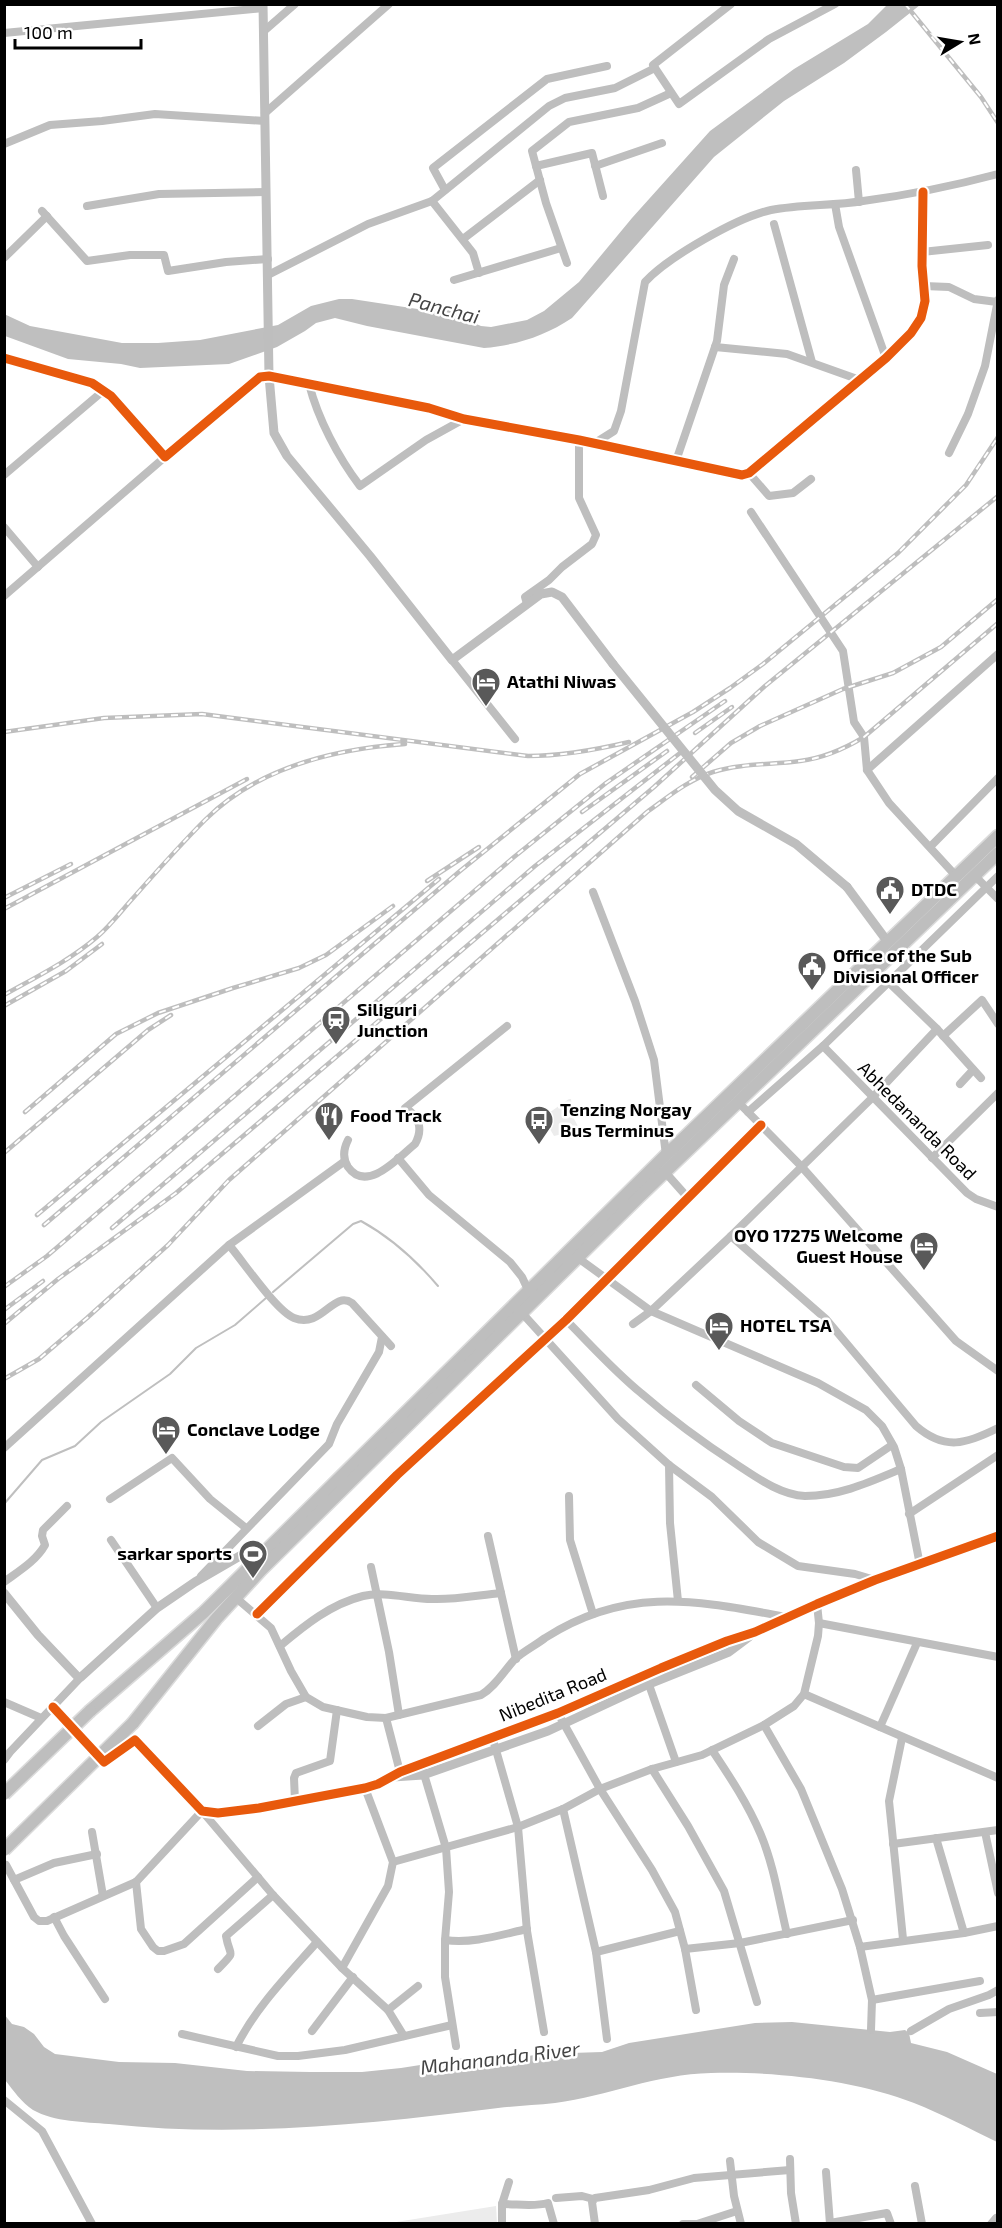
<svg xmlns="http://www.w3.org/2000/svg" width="1002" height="2228" viewBox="0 0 1002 2228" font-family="'Exo 2',sans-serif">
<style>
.green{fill:#ececec}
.water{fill:#bfbfbf}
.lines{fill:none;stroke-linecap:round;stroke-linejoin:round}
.stream{stroke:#bfbfbf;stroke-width:2}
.primary-casing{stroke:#dbdbdb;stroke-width:15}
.minor{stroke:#bebebe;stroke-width:8}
.tertiary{stroke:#bebebe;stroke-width:9}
.primary{stroke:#bebebe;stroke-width:12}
.rail-casing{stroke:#bebebe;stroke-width:4.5}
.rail{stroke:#fff;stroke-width:2;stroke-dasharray:7;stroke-linecap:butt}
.primary-bridge-casing{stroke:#dbdbdb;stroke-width:15;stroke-linecap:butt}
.tertiary-bridge{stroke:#bebebe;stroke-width:9}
.primary-bridge{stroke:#bebebe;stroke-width:12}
.cycleway-casing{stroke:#fff;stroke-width:13}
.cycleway{stroke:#e8590c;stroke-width:9}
.labels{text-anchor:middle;stroke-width:5;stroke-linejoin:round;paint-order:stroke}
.poi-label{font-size:18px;font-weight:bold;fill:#000;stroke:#fff;text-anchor:start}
.street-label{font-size:18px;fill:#000;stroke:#fff}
.water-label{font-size:20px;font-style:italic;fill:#444;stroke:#fff}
</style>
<rect width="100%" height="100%" fill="#fff"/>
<g class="green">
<polygon points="569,1099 571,1099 573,1117 580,1130 554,1136 543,1117"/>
<polygon points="496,2206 497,2223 390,2223"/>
</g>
<g class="water">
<path d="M887 5H920L886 32 844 63 784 101 714 157 572 318C545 336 517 345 484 348L367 326 335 318 316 323 305 331 277 347 229 364 140 368 121 364 68 359 5 336 4 314 30 326 122 343H158L200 340 278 325 311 306 339 299H352L424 310 445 309 460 313 469 321 481 326 491 327 527 320 544 311 579 282 632 218 710 131 794 69 868 24Z"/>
<path d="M4 2014 12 2024 24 2027 34 2034 44 2047 55 2054 119 2062 175 2063 247 2071 310 2072H362L401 2068 465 2058 509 2059 541 2054 602 2052 629 2043 755 2023 792 2022 890 2032 905 2030 909 2033 911 2043 947 2052 997 2074V2142C970 2129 942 2114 914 2103 856 2080 773 2071 711 2073 656 2074 608 2096 555 2103 536 2105 517 2106 498 2108 369 2124 239 2138 109 2124 85 2122 54 2122 33 2110 22 2103 13 2090 5 2080Z"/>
</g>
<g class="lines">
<g class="stream">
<path d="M273 1292 353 1224 361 1221C392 1238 415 1259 438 1286"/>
<polyline points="4,1504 42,1460 75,1446 101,1422 170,1374 196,1348 235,1325 266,1298"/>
</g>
<g class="primary-casing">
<g id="primary">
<polyline points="90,1711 203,1613 666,1155 998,836"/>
<polyline points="133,1723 216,1619 261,1570 639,1197 998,853"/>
</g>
</g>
<g class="minor">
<polyline points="731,4 653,65 679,104 769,39 835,4"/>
<polyline points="264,31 295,4"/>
<polyline points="4,33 263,8"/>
<polyline points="265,113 389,4"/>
<polyline points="4,144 50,125 102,121 155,114 265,121"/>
<polyline points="536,166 592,153 603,196"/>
<polyline points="595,166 662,143"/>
<polyline points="856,170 859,202"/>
<polyline points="445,190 433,168 547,79 607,66"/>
<polyline points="432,201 473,253 479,273"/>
<polyline points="835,204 839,227 886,358"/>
<polyline points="87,206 159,194 266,192"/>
<polyline points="42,211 87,261 130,255 164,255 168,271 226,262 268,259"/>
<polyline points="774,224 812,362"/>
<polyline points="463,239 540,180"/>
<polyline points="922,252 988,245"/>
<polyline points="4,258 47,216"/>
<polyline points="567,263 546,203 532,151 569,122 638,108 671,93"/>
<polyline points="268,275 368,224 432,201 549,106 565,98 615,88 655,68"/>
<polyline points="454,280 561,248"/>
<polyline points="924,286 949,287 974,299 997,302"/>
<polyline points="715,347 787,354 860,380"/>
<polyline points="269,376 429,408 464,419 579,440 742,475 749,473 886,358 911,333 921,318 925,301 922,266 923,192"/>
<path d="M309 384C318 419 338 457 360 486L426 440 464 419"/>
<path d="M595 443 614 431 621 411 645 282C668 257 738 217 771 210 801 204 833 206 863 201 908 195 953 186 998 174"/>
<polyline points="949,453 968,414 985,366 998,300"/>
<polyline points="676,461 717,341 724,285 734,259"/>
<polyline points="749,473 769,496 793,493 811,479"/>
<polyline points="4,475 103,391"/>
<polyline points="751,512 843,651 854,722 864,737 867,770 889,803 956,876"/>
<polyline points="4,527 38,567"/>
<polyline points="4,596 165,457"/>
<polyline points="527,604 525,597 549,580 562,567 592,544 596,535 579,498 579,440"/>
<polyline points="452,660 515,739"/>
<polyline points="867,770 998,654"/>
<polyline points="931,846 998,778"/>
<polyline points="974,875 998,899"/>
<polyline points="593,892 635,1001 654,1060 666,1155"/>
<polyline points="876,970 937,1029 981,1078"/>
<polyline points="943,1036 982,1000 998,1024"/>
<polyline points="823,1046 967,1193 976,1199 998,1207"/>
<polyline points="960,1084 973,1070"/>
<polyline points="738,1102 801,1166 956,1341 998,1371"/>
<polyline points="748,1112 823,1046 998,876"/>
<path d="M348 1140C344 1148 342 1158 348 1167 367 1194 399 1157 415 1144 423 1130 420 1116 405 1108L507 1026"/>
<polyline points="398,1158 429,1195 510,1262 522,1277 529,1292"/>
<polyline points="932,1158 998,1093"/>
<polyline points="665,1172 689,1199"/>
<path d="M731 1236 826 1319 916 1426C945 1451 966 1444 998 1428"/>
<path d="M229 1245C243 1261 276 1311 294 1318 322 1329 333 1290 352 1303L391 1346"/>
<polyline points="578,1258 651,1311 818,1383 866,1410 882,1426 894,1447 901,1469 920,1565"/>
<polyline points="522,1313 618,1419 669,1465 712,1497 758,1542 798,1566 855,1574 875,1580"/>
<path d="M566 1320C590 1344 614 1371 641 1393 671 1419 702 1442 736 1464 756 1477 780 1495 805 1496 840 1496 870 1482 901 1469"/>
<polyline points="633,1324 651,1311 731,1236 872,1098 937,1029"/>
<polyline points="696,1385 739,1421 772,1443 844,1467 858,1468 892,1445"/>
<polyline points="4,1448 229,1245 345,1161"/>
<polyline points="669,1465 670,1523 678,1601"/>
<polyline points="569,1496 570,1540 593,1614"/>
<polyline points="110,1499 172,1458 210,1499 246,1528"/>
<polyline points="909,1514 998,1455"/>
<polyline points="488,1536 516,1659"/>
<polyline points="111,1540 157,1608"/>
<polyline points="371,1567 389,1652 399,1715"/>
<polyline points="201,1576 329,1444 337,1424 379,1352 382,1337"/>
<path d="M4 1582C19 1571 36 1561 45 1545L42 1536 43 1530 67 1506"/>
<path d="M235 1597 271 1628 291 1671 306 1697 323 1707 367 1717 386 1718 481 1695C495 1687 504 1671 515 1659 524 1651 536 1645 545 1638 628 1585 697 1601 787 1617"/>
<polyline points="257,1614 397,1475 566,1320 761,1125"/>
<polyline points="819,1623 998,1657"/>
<path d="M280 1646C305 1625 331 1604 363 1596 385 1591 410 1599 432 1599 455 1600 479 1595 501 1593"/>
<polyline points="647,1679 676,1762"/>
<polyline points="804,1694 998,1778"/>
<polyline points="4,1702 41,1718"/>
<polyline points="558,1713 600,1789 652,1870 675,1912 685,1949 696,2010"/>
<polyline points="386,1718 400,1772"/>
<polyline points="764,1725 801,1789 842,1889 860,1947 964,1933 998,1926"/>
<polyline points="258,1726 286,1704 306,1697"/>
<polyline points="880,1727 917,1643"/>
<polyline points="492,1736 518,1827 527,1931 544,2032"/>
<polyline points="902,1738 889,1801 903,1939"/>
<path d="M712 1750C730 1777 748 1804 761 1835 774 1866 779 1901 787 1934"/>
<polyline points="4,1760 10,1752 81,1677"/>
<polyline points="421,1764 446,1848 449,1892 445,1940 445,1977 456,2046"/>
<polyline points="652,1769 688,1826 724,1891 757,2002"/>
<polyline points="295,1801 294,1778 296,1773 330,1761 337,1710"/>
<polyline points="563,1809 596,1952 607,2039"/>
<polyline points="92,1832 103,1896"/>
<polyline points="985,1832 998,1893"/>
<polyline points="936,1838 964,1933"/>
<polyline points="893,1844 998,1830"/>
<polyline points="393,1862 518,1827 563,1809 600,1789 652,1769 702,1755 764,1725 794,1706 804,1694 818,1636 819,1623 817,1604"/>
<polyline points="6,1865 34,1917 39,1921 47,1921 136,1882 202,1811 273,1895 342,1968 388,2010 404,2036"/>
<polyline points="14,1880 54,1863 97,1854"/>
<polyline points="136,1882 141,1929 153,1947 158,1951 164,1951 184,1944 258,1877"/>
<polyline points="54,1917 64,1936 105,1999"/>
<path d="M445 1940C472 1944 500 1935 527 1929"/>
<polyline points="860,1947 872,2000 871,2030"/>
<polyline points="685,1949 740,1943 853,1920"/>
<polyline points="596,1952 680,1931"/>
<polyline points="342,1968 388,1886 393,1862 365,1788"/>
<path d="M218 1969C237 1949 230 1959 226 1936L273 1895"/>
<polyline points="872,2000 980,1981"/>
<polyline points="388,2010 418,1986"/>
<polyline points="980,2013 998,2012"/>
<polyline points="312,2031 353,1977"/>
<polyline points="911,2031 949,2009 989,1995 998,1990"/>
<polyline points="182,2034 278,2056 298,2056 345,2050 452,2025"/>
<path d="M236 2047C256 2007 288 1975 317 1942"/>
<polyline points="4,2100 42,2131 92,2224"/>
<polyline points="790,2159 791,2193 796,2224"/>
<polyline points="730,2161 734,2196 741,2224"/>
<polyline points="826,2172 830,2224"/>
<polyline points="915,2186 922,2224"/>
<polyline points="556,2198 582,2196 593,2199"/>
<path d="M502 2204C518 2204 534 2207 548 2203L554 2224"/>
<polyline points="830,2223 887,2213 891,2224"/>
<polyline points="502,2224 502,2204 509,2182"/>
<polyline points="595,2224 592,2202 595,2198 649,2190 694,2178 790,2170"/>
<polyline points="683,2224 695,2224"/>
<polyline points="697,2224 737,2211"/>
<polyline points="991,2224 996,2218"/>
</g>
<g class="tertiary">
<polyline points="263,4 269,376 274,433 287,456 370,556 452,660 541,594 552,592 562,597 613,664"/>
<polyline points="4,358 92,383 111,396 165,457 260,377 269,376"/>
<polyline points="847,887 887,941"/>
<polyline points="4,1593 38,1635 77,1676 81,1677 157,1608 195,1582 245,1553 253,1550 264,1553"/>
<polyline points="53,1707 104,1762 135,1740 202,1811 218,1813 259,1808 365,1788 378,1784 400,1772 558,1713 661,1668 727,1641 755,1632 817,1604 875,1580 998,1536"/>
<polyline points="393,1777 423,1775 548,1731 649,1684 729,1652 749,1637"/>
</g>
<use href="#primary" class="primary"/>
<g class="rail-casing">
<g id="rail">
<polyline points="905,4 981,97 998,123"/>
<path d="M4 732 104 718 202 714 528 756C563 756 595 750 629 742"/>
<polyline points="695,733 732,707"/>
<polyline points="692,777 731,743 760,726 843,689 893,673 941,647 998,599"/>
<polyline points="582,812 667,751"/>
<polyline points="427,881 479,847"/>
<polyline points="4,898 71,864"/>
<polyline points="4,909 247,779"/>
<path d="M4 995C36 977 69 961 97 937 111 925 122 910 134 897 157 871 180 845 205 820 257 768 334 749 405 744"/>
<polyline points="4,1006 66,971 102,944"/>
<polyline points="25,1112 116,1034 158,1013 233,988 299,968 326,955 393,906"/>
<polyline points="4,1153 148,1030 171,1015"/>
<polyline points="37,1215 439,879"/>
<polyline points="44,1225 460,871 580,774 693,712 730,688 763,664 898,553 966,485 998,437"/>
<polyline points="112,1228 535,866 680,753"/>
<polyline points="4,1287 47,1256 514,857 606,783 725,701"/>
<polyline points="4,1310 43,1281"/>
<polyline points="4,1324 58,1279 176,1193 654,787 765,686 998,496"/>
<path d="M4 1379 39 1359 87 1318 168 1245 229 1180 647 812C668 797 688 780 713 772 741 763 772 765 800 761 824 758 844 749 864 737L998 623"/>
</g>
</g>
<use href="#rail" class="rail"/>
<g class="primary-bridge-casing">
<g id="primary-bridge">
<polyline points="4,1794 90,1711"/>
<polyline points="4,1850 133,1723"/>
</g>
</g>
<polyline class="tertiary-bridge" points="613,664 715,790 738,811 796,844 847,887"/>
<use href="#primary-bridge" class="primary-bridge"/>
<g class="cycleway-casing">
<g id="cycleway">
<polyline points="4,358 92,383 111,396 165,457 260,377 269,376 429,408 464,419 579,440 742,475 749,473 886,358 911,333 921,318 925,301 922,266 923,192"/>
<polyline points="257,1614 397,1475 566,1320 761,1125"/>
<polyline points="53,1707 104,1762 135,1740 202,1811 218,1813 259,1808 365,1788 378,1784 400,1772 558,1713 661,1668 727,1641 755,1632 817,1604 875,1580 998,1536"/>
</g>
</g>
<use href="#cycleway" class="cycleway"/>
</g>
<defs>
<g id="hotel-pin" transform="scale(1.5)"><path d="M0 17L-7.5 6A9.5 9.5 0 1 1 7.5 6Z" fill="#595959" stroke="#fff"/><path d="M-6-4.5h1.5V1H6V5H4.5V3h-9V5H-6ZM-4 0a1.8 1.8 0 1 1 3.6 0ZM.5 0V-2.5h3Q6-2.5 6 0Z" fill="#fff"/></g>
<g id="civic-pin" transform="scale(1.5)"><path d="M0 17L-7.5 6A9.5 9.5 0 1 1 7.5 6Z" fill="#595959" stroke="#fff"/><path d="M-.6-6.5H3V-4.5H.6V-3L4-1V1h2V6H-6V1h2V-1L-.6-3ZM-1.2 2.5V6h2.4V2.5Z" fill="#fff"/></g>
<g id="station-pin" transform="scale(1.5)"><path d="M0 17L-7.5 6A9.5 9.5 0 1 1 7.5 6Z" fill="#595959" stroke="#fff"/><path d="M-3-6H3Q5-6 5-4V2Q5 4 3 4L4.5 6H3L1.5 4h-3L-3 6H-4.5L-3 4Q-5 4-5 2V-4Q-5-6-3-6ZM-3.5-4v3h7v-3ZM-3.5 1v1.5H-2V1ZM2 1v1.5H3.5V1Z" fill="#fff"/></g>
<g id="restaurant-pin" transform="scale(1.5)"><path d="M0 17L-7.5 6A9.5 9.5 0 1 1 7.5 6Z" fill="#595959" stroke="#fff"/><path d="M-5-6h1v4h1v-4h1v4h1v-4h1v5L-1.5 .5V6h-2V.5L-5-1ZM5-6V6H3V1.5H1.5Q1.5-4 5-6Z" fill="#fff"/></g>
<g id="bus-pin" transform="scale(1.5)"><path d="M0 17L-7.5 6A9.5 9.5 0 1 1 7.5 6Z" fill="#595959" stroke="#fff"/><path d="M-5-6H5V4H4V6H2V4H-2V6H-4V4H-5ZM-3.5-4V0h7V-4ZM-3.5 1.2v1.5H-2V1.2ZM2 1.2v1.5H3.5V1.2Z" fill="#fff"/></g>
<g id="stadium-pin" transform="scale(1.5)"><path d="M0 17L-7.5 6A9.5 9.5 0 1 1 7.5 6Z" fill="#595959" stroke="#fff"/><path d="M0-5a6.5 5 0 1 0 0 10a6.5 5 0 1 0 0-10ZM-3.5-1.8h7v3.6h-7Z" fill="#fff"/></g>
</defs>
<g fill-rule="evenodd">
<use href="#hotel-pin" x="486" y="682"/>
<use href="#civic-pin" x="890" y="890"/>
<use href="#civic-pin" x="812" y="966"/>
<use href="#station-pin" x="336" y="1020"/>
<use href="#restaurant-pin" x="329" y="1116"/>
<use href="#bus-pin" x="539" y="1120"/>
<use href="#hotel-pin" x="924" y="1246"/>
<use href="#hotel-pin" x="719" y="1326"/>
<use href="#hotel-pin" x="166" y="1430"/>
<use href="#stadium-pin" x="253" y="1554"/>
</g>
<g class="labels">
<g class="poi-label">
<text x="507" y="688">Atathi Niwas</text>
<text x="911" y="896">DTDC</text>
<text x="833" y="962">Office of the Sub<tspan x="833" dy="21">Divisional Officer</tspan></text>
<text x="357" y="1016">Siliguri<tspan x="357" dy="21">Junction</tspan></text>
<text x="560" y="1116">Tenzing Norgay<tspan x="560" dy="21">Bus Terminus</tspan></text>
<text x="350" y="1122">Food Track</text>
<text x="903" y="1242" text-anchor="end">OYO 17275 Welcome<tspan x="903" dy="21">Guest House</tspan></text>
<text x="740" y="1332">HOTEL TSA</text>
<text x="187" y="1436">Conclave Lodge</text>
<text x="232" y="1560" text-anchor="end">sarkar sports</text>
</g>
<g class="street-label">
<text transform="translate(917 1121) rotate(45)" y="6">Abhedananda Road</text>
<text transform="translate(553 1695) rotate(-22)" y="6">Nibedita Road</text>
</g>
<g class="water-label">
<text transform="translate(444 308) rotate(15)" y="7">Panchai</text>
<text transform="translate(500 2058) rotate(-7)" y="7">Mahananda River</text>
</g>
</g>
<rect width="1002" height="2228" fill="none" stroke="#000000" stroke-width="12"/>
<g transform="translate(960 42) rotate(79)" stroke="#ffffff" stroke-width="4.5" paint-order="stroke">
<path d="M0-4.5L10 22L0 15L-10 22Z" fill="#000000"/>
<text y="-9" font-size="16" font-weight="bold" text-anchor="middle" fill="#000000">N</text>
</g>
<path d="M15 39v9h126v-9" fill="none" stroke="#000000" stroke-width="3"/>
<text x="24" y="39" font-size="18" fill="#000000" stroke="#ffffff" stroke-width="4.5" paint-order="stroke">100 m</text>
</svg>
